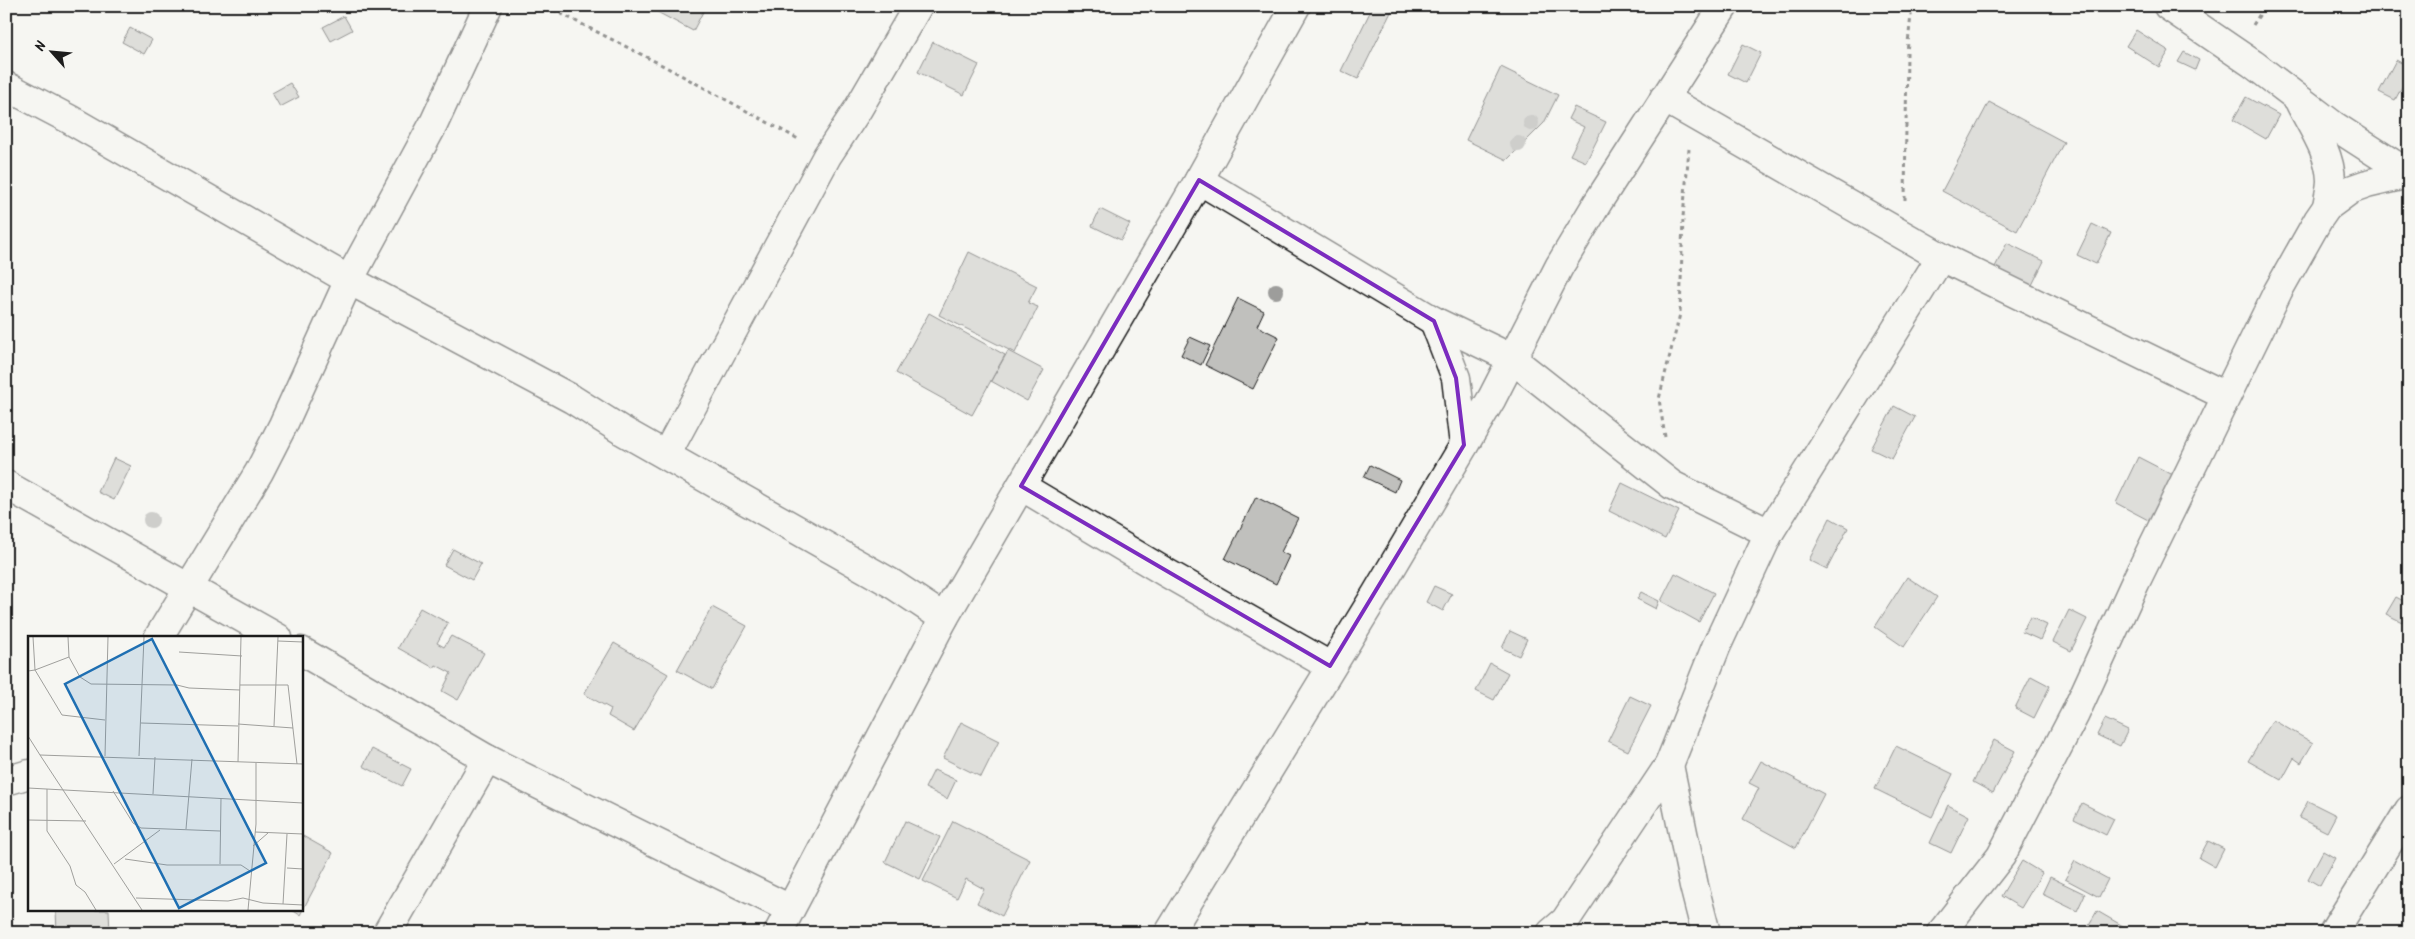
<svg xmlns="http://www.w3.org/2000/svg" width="2415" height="939" viewBox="0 0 2415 939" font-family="Kalam,sans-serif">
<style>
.building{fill:#c0c0bd;stroke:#1c1c1c}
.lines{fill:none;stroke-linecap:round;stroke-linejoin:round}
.minor-casing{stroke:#1c1c1c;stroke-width:31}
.path{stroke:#1c1c1c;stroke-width:3;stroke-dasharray:4 4;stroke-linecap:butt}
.minor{stroke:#f6f6f2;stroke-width:28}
.tree{fill:#9d9d9b}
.marked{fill:none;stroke:#7b2cbf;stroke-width:4;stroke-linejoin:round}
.inset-road{fill:none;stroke:#9f9f9c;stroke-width:1}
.view{fill:#1f6fb2;fill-opacity:0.15;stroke:#1f6fb2;stroke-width:2.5}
.inset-edge{fill:none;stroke:#1c1c1c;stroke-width:2.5}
</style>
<rect width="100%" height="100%" fill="#f6f6f2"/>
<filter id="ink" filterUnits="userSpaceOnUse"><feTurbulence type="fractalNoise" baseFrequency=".02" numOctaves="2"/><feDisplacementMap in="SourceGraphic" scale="10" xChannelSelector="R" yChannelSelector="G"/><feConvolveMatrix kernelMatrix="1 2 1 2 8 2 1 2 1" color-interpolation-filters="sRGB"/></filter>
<g filter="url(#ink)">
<g class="building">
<polygon points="646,6 706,6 693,31"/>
<polygon points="1373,6 1394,6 1358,79 1341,71"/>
<polygon points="344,16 352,30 331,41 323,27"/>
<polygon points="130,28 152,40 144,54 122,42"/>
<polygon points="2136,30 2169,51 2159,67 2126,46"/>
<polygon points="933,42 979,65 964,95 918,72"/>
<polygon points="1743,44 1761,53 1746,83 1728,74"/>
<polygon points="2184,52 2199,60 2195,70 2178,62"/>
<polygon points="2396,60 2409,67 2409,74 2395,100 2379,92"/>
<polygon points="1501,67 1558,95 1544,123 1507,160 1466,140"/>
<polygon points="290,83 299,97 280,107 272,93"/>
<polygon points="2246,97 2279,115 2266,139 2233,120"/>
<polygon points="1989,102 2064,142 2017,231 1942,191"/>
<polygon points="1574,107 1606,122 1586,162 1570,155 1584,127 1568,119"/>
<polygon points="1100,209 1130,224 1121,240 1092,226"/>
<polygon points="2092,224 2111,233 2096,264 2077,255"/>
<polygon points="2007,243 2044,261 2031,287 1994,269"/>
<polygon points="969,252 1037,286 1028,303 1038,307 1015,353 939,315"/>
<polygon points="1238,298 1264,311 1257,326 1279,337 1253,389 1205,365"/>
<polygon points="929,313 1005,355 972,415 896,373"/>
<polygon points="1190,337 1210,346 1201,365 1181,355"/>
<polygon points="1008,351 1044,370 1027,401 991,381"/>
<polygon points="1894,406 1915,417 1892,459 1871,449"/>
<polygon points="2138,457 2173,475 2150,521 2116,503"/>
<polygon points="114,458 131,466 114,500 98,492"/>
<polygon points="1370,465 1400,480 1395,492 1364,477"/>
<polygon points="1622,483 1679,511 1665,539 1609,511"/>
<polygon points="1256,497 1298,518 1281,552 1289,556 1276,584 1225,559"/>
<polygon points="1830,518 1848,528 1827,569 1809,560"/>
<polygon points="453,549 481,564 472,580 444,565"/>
<polygon points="1675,573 1714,593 1699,622 1661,601"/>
<polygon points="1907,577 1937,597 1904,647 1875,627"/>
<polygon points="1434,586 1452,594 1443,611 1426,602"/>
<polygon points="1641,592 1659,601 1656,609 1637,599"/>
<polygon points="2396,597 2409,604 2409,610 2402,622 2386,614"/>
<polygon points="712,607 747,626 712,689 677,670"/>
<polygon points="420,608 448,623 437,643 444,647 451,636 484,653 458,700 442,691 451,673 436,665 434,668 398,648"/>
<polygon points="2069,610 2087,619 2071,651 2053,642"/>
<polygon points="2030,617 2047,625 2040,640 2022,632"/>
<polygon points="1510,631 1527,639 1519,656 1502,648"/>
<polygon points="614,643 668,674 634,731 608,716 611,709 584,694"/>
<polygon points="1490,663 1508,673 1494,700 1476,691"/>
<polygon points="2031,676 2050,686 2034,718 2015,708"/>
<polygon points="1630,696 1651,706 1628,751 1608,741"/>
<polygon points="2105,719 2128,730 2120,746 2097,735"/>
<polygon points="2273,720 2313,743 2301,763 2294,758 2282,780 2248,761"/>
<polygon points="961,722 999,741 981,777 943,758"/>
<polygon points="1994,740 2015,751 1993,793 1973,782"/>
<polygon points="1896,746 1953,774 1932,817 1875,789"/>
<polygon points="372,749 411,769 402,786 363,766"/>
<polygon points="1761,761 1824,794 1796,848 1743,819 1759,788 1749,783"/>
<polygon points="934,770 956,780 947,799 925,788"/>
<polygon points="2308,801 2336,815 2327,832 2299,818"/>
<polygon points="2082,803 2114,819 2106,835 2074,819"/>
<polygon points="1948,805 1969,816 1951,853 1930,843"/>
<polygon points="905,821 940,837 920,879 885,862"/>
<polygon points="953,821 1030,860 1002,916 977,903 984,889 966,879 957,898 923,881"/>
<polygon points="301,835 333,853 300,915 292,910 301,910"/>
<polygon points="2208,841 2224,849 2215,867 2199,858"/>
<polygon points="2323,851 2335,858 2320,886 2308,879"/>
<polygon points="2022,861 2042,873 2021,908 2001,896"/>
<polygon points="2075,861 2108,879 2099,897 2065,879"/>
<polygon points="2050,877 2085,894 2077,911 2042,894"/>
<polygon points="56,910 109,910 110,933 57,933"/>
<polygon points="2097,911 2135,933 2084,933"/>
</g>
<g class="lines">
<g class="minor-casing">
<g id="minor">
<polyline points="2168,6 2253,64 2333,125 2409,174"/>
<polyline points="6,86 69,119 349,280 572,399 621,430 891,583 944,618"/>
<polyline points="1664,98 1941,257 2226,396"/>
<path d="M2300 103C2312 127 2330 152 2331 180 2331 189 2328 198 2327 207"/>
<polyline points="1199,180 1434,321 1511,358 1672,485 1769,533"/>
<polyline points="1434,321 1456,378 1464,445"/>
<polyline points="666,455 827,156 858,109 918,6"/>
<polyline points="6,485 278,638"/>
<polyline points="1021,486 1165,572 1330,666"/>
<polyline points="158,638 259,472 283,425 349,280 434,123 488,6"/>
<polyline points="301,651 487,759 790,909"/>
<polyline points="1669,765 1694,886 1706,933"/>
<polyline points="6,781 29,774"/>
<polyline points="387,933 487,759"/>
<polyline points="778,933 944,618 1199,180 1296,6"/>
<polyline points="1169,933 1376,594 1492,398 1559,267 1598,202 1724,6"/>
<polyline points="1551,933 1565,921 1669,765 1716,647 1769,533 1941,257"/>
<polyline points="1941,933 2001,856 2075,714 2135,583 2278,291 2318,220 2327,207 2350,190 2367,184 2409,174"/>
<polyline points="2333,933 2409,810"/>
</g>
</g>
<g class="path">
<polyline points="546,6 664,66 800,140"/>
<polyline points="2253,25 2265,6"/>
<polyline points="1905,200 1907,52 1912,6"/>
<polyline points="1665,437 1659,399 1680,314 1683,217 1689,149"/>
</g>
<use href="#minor" class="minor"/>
</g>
<g class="tree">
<circle cx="1531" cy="123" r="8"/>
<circle cx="1518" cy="144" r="8"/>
<circle cx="1276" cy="291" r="8"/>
<circle cx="151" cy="520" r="8"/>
</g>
</g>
<path d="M0 0H2415V939H0ZM1199 180 1434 321 1456 378 1464 445 1330 666 1021 486Z" fill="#f6f6f2" fill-opacity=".55" fill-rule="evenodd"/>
<path class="marked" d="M1199 180 1434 321 1456 378 1464 445 1330 666 1021 486Z"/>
<g transform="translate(28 636)">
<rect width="275" height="275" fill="#f6f6f2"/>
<path class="inset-road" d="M5 1 7 34 41 21 52 41 63 48 149 49 161 52 212 54M40 1 41 21M250 5 275 6M151 16 214 20M0 35 7 34 34 79 77 84M212 49H260L269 128M113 87 210 90M210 88 265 92M246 90 250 1M0 100 12 119 275 128M12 119 114 274M77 120 80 1M111 120 116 1M210 126 213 1M0 152 275 167M19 153V195L42 230 48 249 57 256 68 274M85 155 105 187 113 192 192 195M125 158 127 121M0 184 58 185M158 193 164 123M227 196 275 198M225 210 240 197M97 223 139 229H213L222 235M86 228 132 194M192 228 193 162M259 232 275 233M108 262 200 265 215 262 235 267 275 269M255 268 259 198M220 274 228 188V127"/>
<path class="view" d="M124 3 238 227 151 272 37 48Z"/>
<rect width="275" height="275" class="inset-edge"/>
</g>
<rect width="2415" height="939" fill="none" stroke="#f6f6f2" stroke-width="25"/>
<rect x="12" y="12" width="2390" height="914" fill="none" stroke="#1c1c1c" stroke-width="2" filter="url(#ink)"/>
<g transform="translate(52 52) rotate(297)" stroke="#f6f6f2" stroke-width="4" paint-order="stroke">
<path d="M0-4L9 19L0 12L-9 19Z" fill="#1c1c1c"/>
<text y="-8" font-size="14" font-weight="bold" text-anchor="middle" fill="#1c1c1c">N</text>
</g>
</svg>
